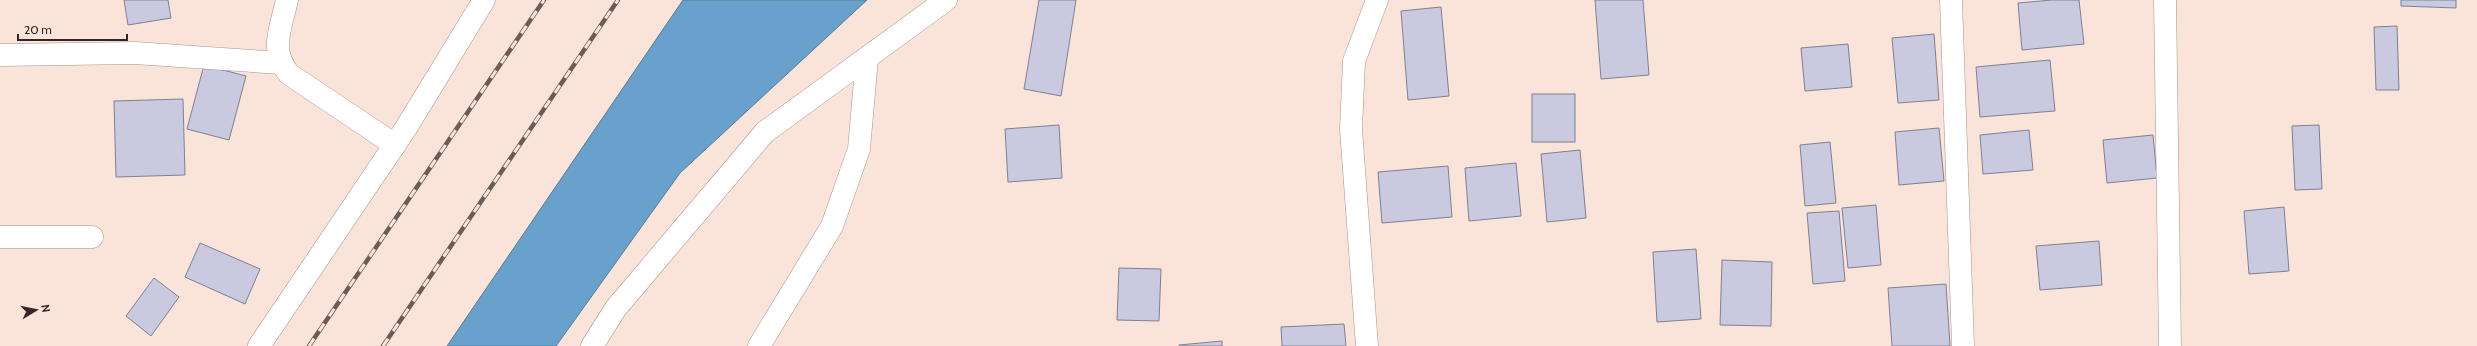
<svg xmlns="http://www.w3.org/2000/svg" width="2477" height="346" viewBox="0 0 2477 346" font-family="Cabin,sans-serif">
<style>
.water{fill:#68a1cb;stroke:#577c99}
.building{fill:#c9cadf;stroke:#7f8093}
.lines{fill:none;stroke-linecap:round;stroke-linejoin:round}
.street-casing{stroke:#a8938a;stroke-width:23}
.street{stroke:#fff;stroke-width:22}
.rail-casing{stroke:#6a5d58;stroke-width:4.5}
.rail{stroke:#fae3d8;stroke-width:3;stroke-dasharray:9;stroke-linecap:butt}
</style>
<rect width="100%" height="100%" fill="#fae3d8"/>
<polygon class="water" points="683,0 867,0 680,173 556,346 447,346"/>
<g class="building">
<polygon points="124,0 168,0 171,18 128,25"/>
<polygon points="1039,0 1076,0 1061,96 1024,89"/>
<polygon points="1595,0 1643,0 1649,75 1601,79"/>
<polygon points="2052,0 2079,0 2084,44 2022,50 2018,3"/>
<polygon points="2401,0 2456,0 2456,8 2401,6"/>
<polygon points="1441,7 1449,96 1408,100 1401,11"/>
<polygon points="2397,26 2399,90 2376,90 2374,27"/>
<polygon points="1934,34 1939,100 1898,103 1892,38"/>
<polygon points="1848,44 1852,87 1805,91 1801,48"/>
<polygon points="2050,60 2055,111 1980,117 1976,67"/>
<polygon points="204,65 246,76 229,140 187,129"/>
<rect x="1532" y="94" width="43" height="48"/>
<polygon points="183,99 185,175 116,177 114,101"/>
<polygon points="1059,125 1062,178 1008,182 1005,129"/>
<polygon points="2319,125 2322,189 2295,190 2292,126"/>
<polygon points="1939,128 1944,181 1899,185 1895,132"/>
<polygon points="2029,130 2033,170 1983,174 1980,135"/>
<polygon points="2153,135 2157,178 2107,183 2103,140"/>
<polygon points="1830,142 1836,203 1805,206 1800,145"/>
<polygon points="1580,150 1586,218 1547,222 1541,154"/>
<polygon points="1516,163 1521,216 1469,221 1465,168"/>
<polygon points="1448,166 1452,217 1382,223 1378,172"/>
<polygon points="1876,205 1881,265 1848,268 1842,208"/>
<polygon points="2284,207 2289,271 2249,274 2244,211"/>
<polygon points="1839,211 1845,281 1813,284 1807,213"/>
<polygon points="2099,241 2102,285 2040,290 2036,246"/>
<polygon points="200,243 260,269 245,304 185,277"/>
<polygon points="1696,249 1701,319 1657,322 1653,252"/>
<polygon points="1722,260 1772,262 1771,326 1720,325"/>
<polygon points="1119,268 1161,269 1159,321 1117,320"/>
<polygon points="154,278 179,297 151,336 126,316"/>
<polygon points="1946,284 1950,346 1892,346 1888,288"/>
<polygon points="1344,324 1346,346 1282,346 1281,327"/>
<polygon points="1222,341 1222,346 1179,346 1179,345"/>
</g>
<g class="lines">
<g class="street-casing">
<g id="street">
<path d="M287 0C281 28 269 50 289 74L395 145"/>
<polyline points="1951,0 1963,346"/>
<polyline points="2165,0 2170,346"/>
<polyline points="0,55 135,53 280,63"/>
<polyline points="0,237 92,237"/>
<polyline points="259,346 406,128 484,0"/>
<polyline points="592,346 616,308 765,132 946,0"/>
<polyline points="759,346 832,226 859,149 867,58"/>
<polyline points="1367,346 1351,129 1354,61 1377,0"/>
</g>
</g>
<use href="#street" class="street"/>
<g class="rail-casing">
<g id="rail">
<polyline points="309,346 544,0"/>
<polyline points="383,346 618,0"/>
</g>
</g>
<use href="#rail" class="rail"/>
</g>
<g transform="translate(36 310) rotate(80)" stroke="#fae3d8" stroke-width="3" paint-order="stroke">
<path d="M0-3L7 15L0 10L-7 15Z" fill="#302724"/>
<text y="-6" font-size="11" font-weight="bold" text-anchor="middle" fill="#302724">N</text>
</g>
<path d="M18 34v6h109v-6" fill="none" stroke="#302724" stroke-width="2"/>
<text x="24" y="34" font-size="12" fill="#302724" stroke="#fae3d8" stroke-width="3" paint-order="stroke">20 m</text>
</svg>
